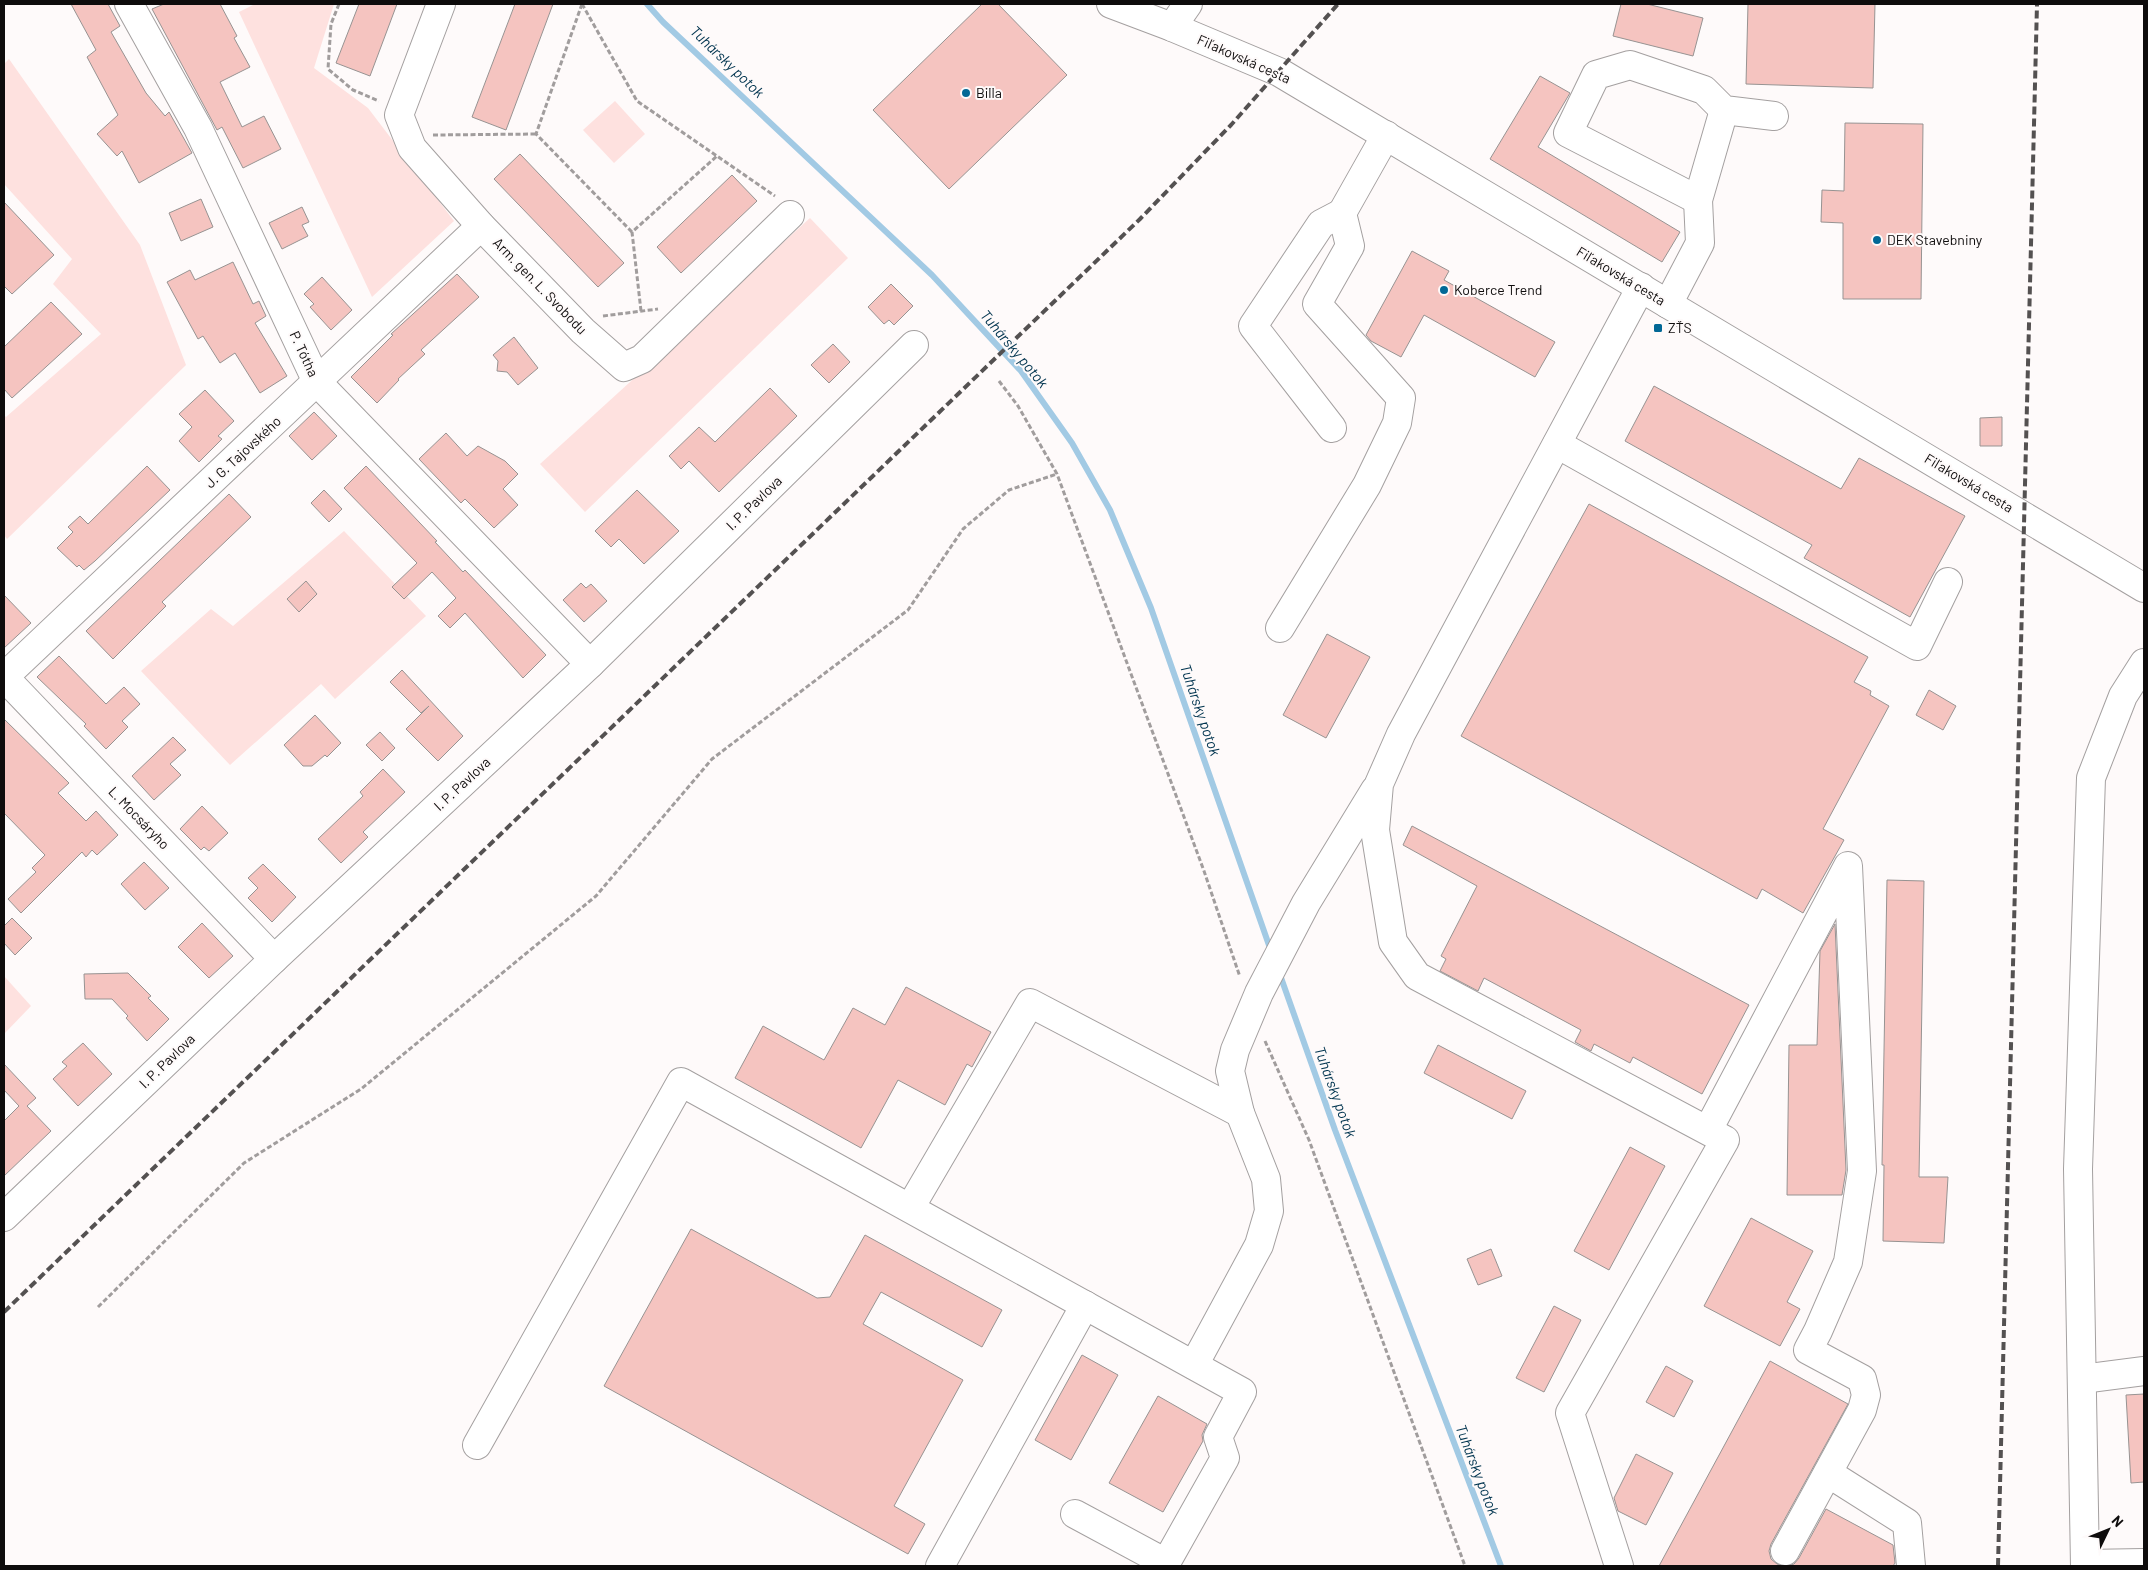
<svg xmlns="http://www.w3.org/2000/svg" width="2148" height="1570" viewBox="0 0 2148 1570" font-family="Barlow,sans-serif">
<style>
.green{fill:#fee1df}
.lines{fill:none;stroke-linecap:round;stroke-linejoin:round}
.stream{stroke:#a2cae4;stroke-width:6}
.building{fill:#f5c4c0;stroke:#979392}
.minor-casing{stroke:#a4a0a0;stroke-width:30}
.path{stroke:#a19d9d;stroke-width:3;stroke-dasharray:5 2.5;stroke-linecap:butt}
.minor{stroke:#fff;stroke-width:28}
.rail{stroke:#545151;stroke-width:4;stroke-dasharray:8 4;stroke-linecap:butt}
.poi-dot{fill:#026896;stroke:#fefafa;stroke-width:2}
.labels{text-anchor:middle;stroke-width:4;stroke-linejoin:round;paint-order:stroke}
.street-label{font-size:14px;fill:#0e0c0c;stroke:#fefafa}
.poi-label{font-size:14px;fill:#0e0c0c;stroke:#fefafa;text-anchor:start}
.water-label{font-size:15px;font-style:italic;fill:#00344f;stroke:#fefafa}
</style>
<rect width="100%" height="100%" fill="#fefafa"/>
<g class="green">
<polygon points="255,4 334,4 314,68 368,108 454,221 372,297 239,12"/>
<polygon points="9,59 140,245 186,365 7,539 4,535 4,415 6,417 101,334 53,284 72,259 4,184 4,64"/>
<polygon points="615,101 645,134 614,163 583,130"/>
<polygon points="810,218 848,258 585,512 540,464"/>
<polygon points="344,531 426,616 335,699 321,684 230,765 141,671 211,609 233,626"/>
<polygon points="4,976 31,1006 4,1034"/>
</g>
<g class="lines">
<g class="stream">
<polyline points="647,4 663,22 932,275 1021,371 1072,443 1110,510 1151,608 1271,951"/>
<polyline points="1279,972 1335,1130 1501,1566"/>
</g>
</g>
<g class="building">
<polygon points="71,4 108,4 120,26 111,32 146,93 165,116 169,112 192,153 139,183 122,151 117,156 97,134 118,115 87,57 96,50"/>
<polygon points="164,4 220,4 237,36 234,38 250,67 220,82 242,127 264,116 281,149 243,168 222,127 217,130 152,9"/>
<polygon points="359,4 397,4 370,76 336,63"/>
<polygon points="515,4 553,4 506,130 472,117"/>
<polygon points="982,4 998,4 1067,75 949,189 873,110"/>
<polygon points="1621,4 1647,4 1703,18 1693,56 1613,36"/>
<polygon points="1748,4 1875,4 1873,88 1746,84"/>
<polygon points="1540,76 1570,93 1538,147 1680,232 1662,262 1490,159"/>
<polygon points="1845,123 1923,124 1921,299 1843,299 1843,223 1821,222 1822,190 1844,191"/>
<polygon points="520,154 624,263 598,287 494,179"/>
<polygon points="732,175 757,201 681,273 657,247"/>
<polygon points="201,199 213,227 181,241 169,213"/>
<polygon points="4,202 54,255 12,294 4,286"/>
<polygon points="302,207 309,222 302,225 308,236 282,249 269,223"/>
<polygon points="1412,251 1449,271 1444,280 1555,342 1535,377 1424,315 1401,357 1371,341 1366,335"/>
<polygon points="233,262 253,304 259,301 266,316 255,323 287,376 260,393 235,353 220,363 203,336 198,339 167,282 190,270 195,280"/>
<polygon points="457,274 479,297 421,350 425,354 398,379 399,380 377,403 351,377 393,335 391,334"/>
<polygon points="322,277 352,310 331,330 310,307 314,304 304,294"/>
<polygon points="891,284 913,306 894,325 889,320 884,324 868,307"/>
<polygon points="51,302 82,334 12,398 4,389 4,347"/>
<polygon points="514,337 538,368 518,385 507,372 497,371 498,361 493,355"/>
<polygon points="833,344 850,362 829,383 811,365"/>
<polygon points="1654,386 1841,489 1859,458 1965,516 1910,617 1804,558 1812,545 1625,441"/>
<polygon points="770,388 797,416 719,492 689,461 681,469 669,456 699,427 715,442"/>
<polygon points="205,390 234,421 218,436 222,439 199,462 179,441 192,427 179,414"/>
<polygon points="314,412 337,436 312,460 289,436"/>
<polygon points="2002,417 2002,446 1980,446 1980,418"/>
<polygon points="446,433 467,456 478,446 505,461 518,474 503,489 518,505 494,528 465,499 461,503 419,459"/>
<polygon points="147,466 170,490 95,561 84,570 79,565 77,567 57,548 73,532 68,527 80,516 88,524"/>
<polygon points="366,466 437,541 435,542 463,572 465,570 546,655 523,678 465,613 450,628 438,616 456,598 432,572 404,599 392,587 417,563 344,488"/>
<polygon points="324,490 342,509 329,522 311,503"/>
<polygon points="637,490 679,531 644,564 619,539 611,547 595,531"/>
<polygon points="229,494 251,517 162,602 166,606 113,659 86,631"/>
<polygon points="1589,504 1868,657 1854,682 1871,691 1870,695 1889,706 1823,829 1844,840 1803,913 1762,889 1757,899 1461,736"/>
<polygon points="306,581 317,594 299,612 287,599"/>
<polygon points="581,583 586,588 591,584 607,601 584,622 563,600"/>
<polygon points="4,595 31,623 4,648"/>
<polygon points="1327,634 1370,657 1326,738 1283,715"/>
<polygon points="59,656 106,704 124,687 140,704 122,721 128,727 106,749 84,726 86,724 37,677"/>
<polygon points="402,670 463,736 438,761 406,729 429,706 421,713 390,682"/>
<polygon points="1929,690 1956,706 1943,730 1916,715"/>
<polygon points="315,715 341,743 327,757 325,755 312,766 303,766 284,745"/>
<polygon points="4,719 69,783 58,793 86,821 96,811 118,835 97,855 92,850 86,857 82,852 21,913 8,899 36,872 32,868 45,855 4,813"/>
<polygon points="380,732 395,748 382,761 366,745"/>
<polygon points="173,737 186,750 170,764 181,775 154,800 132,776"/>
<polygon points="383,769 405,792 363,832 368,837 341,863 318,839 363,796 360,792"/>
<polygon points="202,806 228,833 209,851 204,847 201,850 180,829"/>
<polygon points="1412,826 1749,1005 1702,1094 1633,1057 1630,1063 1594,1044 1591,1051 1575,1042 1581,1030 1484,978 1478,991 1440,971 1446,959 1441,956 1477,886 1403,845"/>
<polygon points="144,862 169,888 145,910 121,884"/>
<polygon points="263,864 296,897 272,922 248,898 258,888 248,878"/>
<polygon points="1887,880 1924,881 1919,1177 1948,1177 1944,1243 1883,1241 1884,1165 1882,1165"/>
<polygon points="12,918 32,938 15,955 4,943 4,926"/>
<polygon points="202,923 233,956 209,978 178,947"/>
<polygon points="1835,924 1846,1170 1842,1195 1787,1195 1789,1045 1817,1045 1820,951"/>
<polygon points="128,973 151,996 148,998 169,1019 147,1041 126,1018 128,1016 112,999 85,999 84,974"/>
<polygon points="906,987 991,1032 972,1067 967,1064 945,1105 898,1080 861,1148 735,1078 763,1026 824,1060 853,1008 885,1025"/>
<polygon points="83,1043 112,1074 78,1106 53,1079 67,1066 62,1062"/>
<polygon points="1438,1045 1526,1091 1512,1119 1424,1073"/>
<polygon points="4,1064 36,1098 27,1106 51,1131 4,1176 4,1121 19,1106 4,1090"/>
<polygon points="1630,1147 1665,1166 1609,1270 1574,1251"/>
<polygon points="1751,1218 1813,1251 1787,1302 1800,1309 1780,1346 1704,1306"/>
<polygon points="691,1229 817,1298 830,1297 865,1235 1002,1310 982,1347 881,1292 863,1324 963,1380 894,1506 925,1524 908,1554 604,1386"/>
<polygon points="1491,1249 1502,1276 1478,1285 1467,1259"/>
<polygon points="1554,1306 1581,1320 1544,1392 1516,1378"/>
<polygon points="1082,1355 1118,1375 1071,1460 1035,1440"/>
<polygon points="1770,1361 1848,1404 1771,1544 1769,1551 1771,1559 1777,1564 1784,1566 1659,1566"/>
<polygon points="1666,1366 1693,1381 1674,1417 1646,1402"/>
<polygon points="2144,1394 2144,1482 2131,1483 2126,1395"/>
<polygon points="1158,1396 1207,1424 1202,1435 1203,1441 1163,1512 1109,1483"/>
<polygon points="1636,1454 1673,1473 1646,1525 1618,1511 1614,1498"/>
<polygon points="1826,1509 1893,1545 1895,1563 1893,1566 1787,1566 1794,1564 1799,1558"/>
</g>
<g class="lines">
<g class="minor-casing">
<g id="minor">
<polyline points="129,4 198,128 317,382 590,664"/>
<polyline points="441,4 399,115 412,148 481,226 583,331 624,367 642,359 790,215"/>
<polyline points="1111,4 1172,27 1279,72 2144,588"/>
<polyline points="1172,27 1188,4"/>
<polyline points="1698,200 1568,133 1596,75 1630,65 1704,90 1724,110 1774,116"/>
<polyline points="1668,304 1700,243 1698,200 1724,110"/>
<polyline points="1332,428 1253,326 1321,224 1342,213"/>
<polyline points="1557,444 1917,646 1948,582"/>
<polyline points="1280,628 1367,485 1397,423 1401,398 1317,304 1350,246 1342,213 1386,135"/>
<polyline points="4,677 481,226"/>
<polyline points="4,677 274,959"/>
<polyline points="1708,1130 1848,866 1862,1171 1848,1262 1818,1331 1808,1350 1862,1379 1866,1395 1862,1410 1785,1551"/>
<polyline points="910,1208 1030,1003 1240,1113"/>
<polyline points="4,1217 274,959 590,664 914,345"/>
<polyline points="1194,1365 1259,1245 1269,1211 1266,1179 1240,1113 1230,1071 1235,1050 1259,993 1306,903 1375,790"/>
<polyline points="2082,1379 2144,1371"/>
<polyline points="477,1445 681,1082 1242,1392 1218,1437 1225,1458 1166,1563 1075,1514"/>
<polyline points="1828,1473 1907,1523 1911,1566"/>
<polyline points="2085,1564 2144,1563"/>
<polyline points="940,1566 1085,1305"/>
<polyline points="1619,1566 1570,1413 1725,1140 1417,976 1393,942 1375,830 1379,784 1401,734 1641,287"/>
<polyline points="2085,1566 2078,1169 2091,778 2123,696 2144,663"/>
</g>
</g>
<g class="path">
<polyline points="339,4 331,24 328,69 353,90 379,101"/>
<polyline points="582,4 637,101 775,196"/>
<polyline points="582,4 536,134 632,232"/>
<polyline points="433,135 536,134"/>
<polyline points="641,311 632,232 717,156"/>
<polyline points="603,316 658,309"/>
<polyline points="999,381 1018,406 1057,474 1204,871 1240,977"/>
<polyline points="1265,1041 1309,1140 1465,1566"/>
<polyline points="98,1307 244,1163 361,1089 596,896 712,759 908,610 963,529 1009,490 1057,474"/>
</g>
<use href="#minor" class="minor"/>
<g class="rail">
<polyline points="4,1312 1140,219 1231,125 1338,4"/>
<polyline points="1998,1566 2037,4"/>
</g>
</g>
<g class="poi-dot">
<circle cx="966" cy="93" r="5"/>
<circle cx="1877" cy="240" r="5"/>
<circle cx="1444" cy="290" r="5"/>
<rect x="1653" y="323" width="10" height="10" rx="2.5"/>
</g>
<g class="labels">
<g class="street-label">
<text transform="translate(1244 59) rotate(24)" y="5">Fiľakovská cesta</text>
<text transform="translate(1621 276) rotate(31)" y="5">Fiľakovská cesta</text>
<text transform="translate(540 286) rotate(46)" y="5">Arm. gen. L. Svobodu</text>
<text transform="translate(304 354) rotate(65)" y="5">P. Tótha</text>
<text transform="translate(243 452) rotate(-43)" y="5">J. G. Tajovského</text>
<text transform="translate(1969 483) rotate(31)" y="5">Fiľakovská cesta</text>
<text transform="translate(754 503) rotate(-44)" y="5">I. P. Pavlova</text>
<text transform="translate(462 784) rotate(-43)" y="5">I. P. Pavlova</text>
<text transform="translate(139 818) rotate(46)" y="5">L. Mocsáryho</text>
<text transform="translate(167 1061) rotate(-44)" y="5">I. P. Pavlova</text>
</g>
<g class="poi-label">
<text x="976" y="98">Billa</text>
<text x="1887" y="245">DEK Stavebniny</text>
<text x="1454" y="295">Koberce Trend</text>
<text x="1668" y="333">ZŤS</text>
</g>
<g class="water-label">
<text transform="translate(727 62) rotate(44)" y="5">Tuhársky potok</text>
<text transform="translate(1014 349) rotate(50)" y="5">Tuhársky potok</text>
<text transform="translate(1200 710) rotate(71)" y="5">Tuhársky potok</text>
<text transform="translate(1335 1092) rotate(70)" y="5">Tuhársky potok</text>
<text transform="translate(1477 1470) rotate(69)" y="5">Tuhársky potok</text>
</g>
</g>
<rect width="2148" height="1570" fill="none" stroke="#0e0c0c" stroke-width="10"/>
<g transform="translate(2108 1530) rotate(47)" stroke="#fefafa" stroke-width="4" paint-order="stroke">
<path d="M0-4L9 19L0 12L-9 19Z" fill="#0e0c0c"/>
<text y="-8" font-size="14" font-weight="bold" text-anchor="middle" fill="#0e0c0c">N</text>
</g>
</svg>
